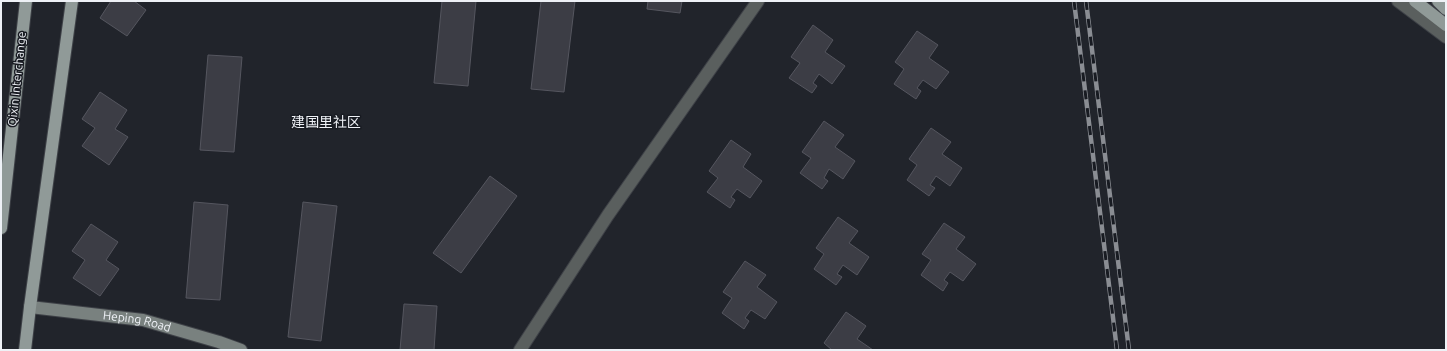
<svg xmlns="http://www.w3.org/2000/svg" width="1447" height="351" viewBox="0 0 1447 351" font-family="Ubuntu,'Noto Sans SC',sans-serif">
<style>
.building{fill:#3c3d45;stroke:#55565f}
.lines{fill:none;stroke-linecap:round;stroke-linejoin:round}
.street-casing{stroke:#3e4147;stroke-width:14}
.secondary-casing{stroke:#3e4147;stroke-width:14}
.primary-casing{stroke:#3e4147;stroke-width:14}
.street{stroke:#5a5f5e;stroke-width:12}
.secondary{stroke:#79817f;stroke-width:12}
.primary{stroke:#909a98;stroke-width:12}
.rail-casing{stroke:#8a8d93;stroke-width:4.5}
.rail{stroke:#181b22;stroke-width:3;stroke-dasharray:9;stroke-linecap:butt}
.labels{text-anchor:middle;stroke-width:3;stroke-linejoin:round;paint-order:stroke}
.street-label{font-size:12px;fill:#eef1f6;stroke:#181b22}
.quarter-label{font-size:14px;fill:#eef1f6;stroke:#181b22}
</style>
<rect width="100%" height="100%" fill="#21242b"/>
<g class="building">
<polygon points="111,1 134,1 146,10 127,36 100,18"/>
<polygon points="442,1 476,1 468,86 434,83"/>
<polygon points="541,1 575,1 564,92 531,89"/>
<polygon points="648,1 682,1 680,13 647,9"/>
<polygon points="813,25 833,40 825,52 845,66 832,84 819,74 813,83 817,86 812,93 789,78 800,63 791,57"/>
<polygon points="917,31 938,45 929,58 949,72 936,89 923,80 917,88 921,91 916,99 894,84 904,69 895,62"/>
<polygon points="208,55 242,57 234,152 200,150"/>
<polygon points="100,92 127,110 115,129 128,137 109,165 82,146 95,128 82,119"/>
<polygon points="824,121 844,135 835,147 855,161 843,179 829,169 824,178 828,181 822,189 800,173 811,158 802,152"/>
<polygon points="931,128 951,142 942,154 962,168 950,186 936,176 930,185 935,188 929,196 907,180 917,165 909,159"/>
<polygon points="731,140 751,154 743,167 762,181 750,198 737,189 731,197 735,200 730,208 707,192 718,178 709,171"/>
<polygon points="490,176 517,196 461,273 433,253"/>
<polygon points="194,202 228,205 220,300 186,298"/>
<polygon points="303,202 337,206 321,341 288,337"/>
<polygon points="838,217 858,231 849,243 869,257 857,275 843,265 837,274 842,277 836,285 814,269 824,254 816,248"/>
<polygon points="944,223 965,237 956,249 976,264 963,281 950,272 944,280 948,283 943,291 921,275 931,260 922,254"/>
<polygon points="91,224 118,242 106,260 119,269 100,296 73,278 85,260 72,251"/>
<polygon points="745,261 766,275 757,287 777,302 765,319 751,310 745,318 749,321 744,329 722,313 732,298 723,292"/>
<polygon points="404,304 437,306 434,350 400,350"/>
<polygon points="846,312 866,326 857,339 873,350 832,350 824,343"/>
</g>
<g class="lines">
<g class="street-casing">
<g id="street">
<polyline points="1398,1 1446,37"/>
<polyline points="520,350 608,215 758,1"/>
</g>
</g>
<g class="secondary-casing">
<g id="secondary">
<path id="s1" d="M30 307 143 320 219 342 241 350"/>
</g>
</g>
<g class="primary-casing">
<g id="primary">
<polyline points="1415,1 1446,25"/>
<polyline points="1438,1 1446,9"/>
<polyline points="1,228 26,1"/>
<polyline points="25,350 30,307 72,1"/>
</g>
</g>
<use href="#street" class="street"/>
<use href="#secondary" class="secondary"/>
<use href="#primary" class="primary"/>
<g class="rail-casing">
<g id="rail">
<polyline points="1074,1 1117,350"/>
<polyline points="1086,1 1129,350"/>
</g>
</g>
<use href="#rail" class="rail"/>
</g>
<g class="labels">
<g class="street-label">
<text transform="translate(17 79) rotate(-84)" y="4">Qixin Interchange</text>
<text dy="4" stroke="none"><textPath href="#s1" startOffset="108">Heping Road</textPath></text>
</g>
<g class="quarter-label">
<text x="326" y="127">建国里社区</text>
</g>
</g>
<rect width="1447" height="351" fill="none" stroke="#eef1f6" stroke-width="4"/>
</svg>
